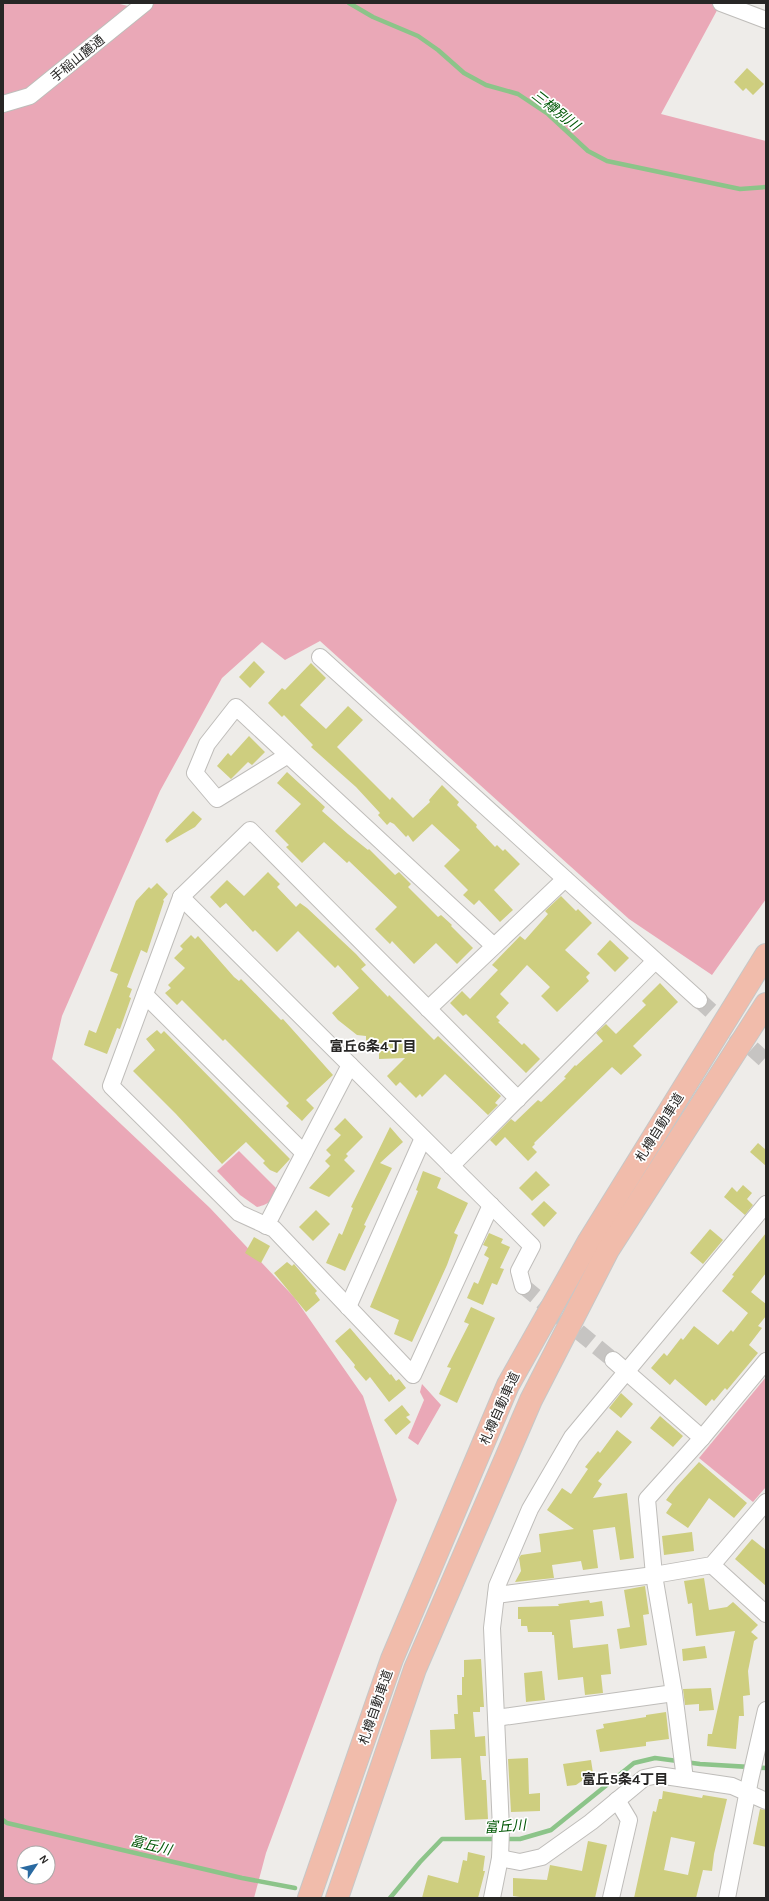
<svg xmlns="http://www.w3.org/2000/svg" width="769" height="1901" viewBox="0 0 769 1901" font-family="Karla,'Noto Sans JP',sans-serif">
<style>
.green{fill:#eaa8b7;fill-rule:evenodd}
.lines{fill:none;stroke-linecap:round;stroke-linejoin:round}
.stream{stroke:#8cc489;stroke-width:4.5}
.building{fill:#cece7f;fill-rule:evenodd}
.minor-tunnel{stroke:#c6c4c2;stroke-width:16;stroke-dasharray:16 8;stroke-linecap:butt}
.minor-casing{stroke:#bfbdba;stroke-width:18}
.highway-casing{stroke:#c7c7c6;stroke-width:24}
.minor{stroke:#fff;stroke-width:16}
.highway{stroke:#f1bcab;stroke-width:22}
.labels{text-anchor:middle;stroke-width:3.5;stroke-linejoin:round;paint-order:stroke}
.street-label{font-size:13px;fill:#272625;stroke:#fff}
.water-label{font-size:14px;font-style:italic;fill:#025706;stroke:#fff}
.neighbourhood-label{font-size:14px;font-weight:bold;fill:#272625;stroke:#fff}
</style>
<rect width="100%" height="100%" fill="#eeece9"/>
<g class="green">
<path d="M3 3H116L140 9 148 3H721L661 114 766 141V899L712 975 629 919 320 641 285 660 262 642 222 678 160 791 62 1016 52 1059 210 1208 294 1297 363 1396 397 1500 266 1853 254 1898H3ZM24 1853H48V1877H24Z"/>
<path d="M239 1151 277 1189C272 1200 270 1204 257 1207L240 1195 217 1171Z"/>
<polygon points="766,1377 766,1487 753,1502 699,1458"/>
<polygon points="422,1384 441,1405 418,1445 408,1438 424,1400 420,1392"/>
</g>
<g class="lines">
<g class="stream">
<polyline points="349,3 373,17 418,36 438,50 464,73 486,85 518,94 548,114 588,151 607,161 740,189 766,187"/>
<polyline points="3,1820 7,1823 242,1878 295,1888"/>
<polyline points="390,1898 420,1862 442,1839 520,1839 551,1830 634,1763 655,1758 700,1764 766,1768"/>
</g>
</g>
<g class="building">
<polygon points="747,68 764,84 753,95 746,88 743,91 734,82"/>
<polygon points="254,661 265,672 250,688 239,677"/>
<polygon points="311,663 326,678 300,705 326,729 348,706 363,720 337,747 390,800 392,797 413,818 430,802 429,800 442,785 459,802 457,805 477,825 476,827 495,847 497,845 503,851 505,849 520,864 494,890 513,910 500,922 479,900 474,905 463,895 468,890 444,866 460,850 432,824 413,842 408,835 406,837 394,824 390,822 387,825 378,815 380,813 356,787 311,747 313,745 284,715 282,717 268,703 282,688 285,690"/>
<polygon points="249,736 265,752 252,765 248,762 231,779 217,766 228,753 231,756"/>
<polygon points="287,772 325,807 322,811 348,834 368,850 369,849 395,875 399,872 411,884 408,887 438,917 441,915 452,925 451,926 473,948 457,964 436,943 414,964 392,941 390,944 375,929 397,907 349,861 347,863 324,842 302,863 286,847 289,845 275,831 301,804 277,783"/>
<polygon points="193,811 202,819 195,827 167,843 165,840"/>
<polygon points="268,872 280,884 277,887 296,907 300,903 307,908 356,954 366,965 361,969 388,997 389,995 434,1040 438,1036 501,1096 495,1103 498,1105 488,1115 445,1074 422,1097 420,1094 416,1098 400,1082 396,1086 387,1076 405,1058 379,1059 379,1053 372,1046 366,1046 366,1036 357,1035 338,1020 332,1013 359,988 338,965 335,968 298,931 277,952 255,930 253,932 226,903 220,908 210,897 227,880 244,896"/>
<polygon points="157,883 168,894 163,900 164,901 147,953 141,950 127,987 132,989 129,997 131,998 120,1029 117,1028 107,1054 84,1045 89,1030 96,1033 118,974 110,971 136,901 149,887 151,889"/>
<polygon points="561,896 576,911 578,909 592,923 565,950 590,973 586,977 589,981 557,1012 541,996 550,987 527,965 500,994 509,1003 496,1017 500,1021 498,1022 522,1045 524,1043 540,1059 526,1073 466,1014 463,1016 450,1003 462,991 470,999 498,970 492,965 520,936 525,940 548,914 545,911"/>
<polygon points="191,935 195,939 198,936 234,977 239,981 241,979 281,1020 283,1019 333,1075 306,1100 314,1108 302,1121 286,1106 289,1103 225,1039 223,1041 182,1000 177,1005 165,993 171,988 168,985 185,968 174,958 183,949 180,946"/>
<polygon points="610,940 629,958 615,972 597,954"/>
<polygon points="660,983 678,1002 633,1046 642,1055 621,1075 612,1067 534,1143 535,1144 532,1147 537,1152 528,1161 505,1137 496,1146 490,1140 511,1119 515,1122 538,1100 541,1102 566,1078 564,1077 575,1065 576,1066 603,1041 596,1033 606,1024 616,1034 646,1005 642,1001"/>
<polygon points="157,1030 161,1034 164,1031 290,1159 277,1173 270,1170 263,1163 265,1161 246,1142 222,1164 176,1114 133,1071 155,1050 146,1039"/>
<polygon points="345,1118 363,1137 346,1154 348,1156 344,1160 355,1171 329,1197 309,1188 330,1166 325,1161 331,1155 326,1150 341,1135 334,1129"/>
<polygon points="390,1127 403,1142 380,1163 392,1168 364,1225 366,1226 345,1271 326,1263 339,1233 342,1235 353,1208 351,1207"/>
<polygon points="758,1143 766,1150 766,1166 750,1152"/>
<polygon points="423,1171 441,1178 437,1188 468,1203 454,1233 458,1235 447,1265 412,1342 394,1334 399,1320 370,1307 418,1191 416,1190"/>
<polygon points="536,1171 550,1185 532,1201 519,1188"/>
<polygon points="743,1185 752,1193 747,1199 753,1205 745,1215 724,1197 732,1187 737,1192"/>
<polygon points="544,1201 557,1213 544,1227 531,1214"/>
<polygon points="316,1210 330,1224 313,1241 299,1227"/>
<polygon points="710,1229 723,1240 703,1264 690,1253"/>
<polygon points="489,1233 503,1239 501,1243 510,1247 500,1268 504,1269 497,1285 492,1283 483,1305 467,1298 474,1282 478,1284 489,1258 484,1255 488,1247 483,1245"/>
<polygon points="766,1233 766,1273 751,1292 766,1304 766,1316 758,1326 762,1328 749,1345 758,1353 727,1390 725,1388 714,1401 712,1399 706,1406 675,1379 670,1385 651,1368 664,1353 667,1356 681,1338 683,1340 694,1326 718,1345 731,1330 733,1332 748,1313 722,1291 734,1276 732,1275"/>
<polygon points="254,1237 270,1246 261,1263 245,1253"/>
<polygon points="287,1262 292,1266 294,1264 317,1291 315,1293 320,1300 306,1312 274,1273"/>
<polygon points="471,1307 495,1318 457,1403 439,1394 451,1368 447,1367 469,1324 464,1322"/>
<polygon points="350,1328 390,1375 391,1374 396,1381 399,1379 406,1388 389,1402 370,1377 366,1381 354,1367 355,1365 335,1341"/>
<polygon points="621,1393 633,1404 621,1418 609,1408"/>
<polygon points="402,1405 410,1415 406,1417 411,1422 396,1435 384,1420"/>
<polygon points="660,1416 683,1436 673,1447 650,1428"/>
<polygon points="617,1430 632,1442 598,1481 602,1484 593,1498 627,1493 634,1558 620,1560 615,1527 593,1530 598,1568 583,1570 581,1561 552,1565 554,1578 515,1582 521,1571 519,1558 521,1555 541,1552 539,1534 574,1529 547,1510 562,1488 571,1494 588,1469 585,1467 598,1451 600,1453"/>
<polygon points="699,1462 747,1503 734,1518 709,1498 688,1528 666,1513 672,1504 666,1500 676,1487"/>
<polygon points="692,1532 694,1551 664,1555 662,1536"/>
<polygon points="752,1539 766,1550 766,1586 735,1559"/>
<polygon points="704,1578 709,1610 727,1607 733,1602 758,1625 751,1632 758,1638 754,1641 748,1671 750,1695 743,1696 744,1716 739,1716 736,1749 707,1746 708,1734 712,1734 735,1631 696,1636 692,1603 688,1604 684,1581"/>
<polygon points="645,1586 649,1614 643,1615 647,1645 620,1649 617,1629 630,1627 624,1590"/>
<polygon points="589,1600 590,1603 602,1601 604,1616 570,1620 573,1648 608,1644 611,1674 601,1675 603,1693 585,1695 583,1677 558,1680 554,1635 552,1635 552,1632 528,1632 527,1626 521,1626 521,1619 518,1619 518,1607 559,1606 558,1604"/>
<polygon points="705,1646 707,1658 683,1661 682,1649"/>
<polygon points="481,1659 484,1707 480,1707 480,1712 473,1712 475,1737 485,1736 486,1756 480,1756 482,1780 486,1780 488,1819 465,1820 461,1758 431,1759 430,1730 455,1729 454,1714 458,1714 457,1695 462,1695 462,1677 464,1677 464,1660"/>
<polygon points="542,1671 545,1700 526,1702 524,1673"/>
<polygon points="711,1688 714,1710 699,1711 699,1704 685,1705 683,1689"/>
<polygon points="666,1712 669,1739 646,1742 646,1746 600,1752 596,1730 604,1728 603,1724 646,1717 646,1715"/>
<polygon points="528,1758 529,1794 540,1793 540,1811 511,1812 508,1759"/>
<polygon points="591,1760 593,1773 576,1785 567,1786 563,1764"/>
<path d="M663 1791 702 1798 703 1795 727 1799 714 1854 712 1871 703 1870 696 1898H634L653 1811 656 1812 659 1799H662ZM671 1837 695 1842 688 1875 664 1870Z"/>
<polygon points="760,1809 766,1810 766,1847 753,1844"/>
<polygon points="588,1841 607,1845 595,1898 527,1898 513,1896 513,1878 547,1880 550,1865 582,1871"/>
<polygon points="468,1852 485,1856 483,1871 485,1871 478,1898 422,1898 428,1875 458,1883 463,1860 467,1861"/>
</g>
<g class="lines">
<g class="minor-tunnel">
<polyline points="699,1000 766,1061"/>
<polyline points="523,1286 613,1360"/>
</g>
<g class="minor-casing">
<g id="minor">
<polyline points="721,3 766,20"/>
<polyline points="3,104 30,96 145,3"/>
<polyline points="320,657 699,1000"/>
<polyline points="288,755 217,799 195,773 207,744 236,707 494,946"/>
<polyline points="181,897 532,1246 519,1271 523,1286"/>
<polyline points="145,995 304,1153"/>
<polyline points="428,1009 565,879"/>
<polyline points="451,1166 655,961"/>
<polyline points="491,1205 413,1375 274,1229 239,1213 111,1086 181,897 250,830 518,1099"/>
<polyline points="266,1226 350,1065"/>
<polyline points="348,1307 423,1138"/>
<polyline points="613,1360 702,1438"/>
<polyline points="712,1565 766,1614"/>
<polyline points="496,1595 654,1575 712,1565 766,1502"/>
<polyline points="496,1718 674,1693"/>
<polyline points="685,1779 674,1693 654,1575 647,1499 702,1438 766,1361"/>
<polyline points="500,1858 520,1862 542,1857 591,1822 644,1778 658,1775 732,1786 766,1801"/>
<polyline points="492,1898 500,1858 501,1829 492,1628 497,1586 530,1509 572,1437 766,1204"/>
<polyline points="611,1898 629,1820 617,1800"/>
<polyline points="727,1898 750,1780 766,1710"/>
</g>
</g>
<g class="highway-casing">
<g id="highway">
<polyline points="309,1898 392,1659 508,1385 589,1241 766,955"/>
<polyline points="337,1898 415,1669 531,1400 608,1250 766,1004"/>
</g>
</g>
<use href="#minor" class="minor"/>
<use href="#highway" class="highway"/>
</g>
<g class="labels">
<g class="street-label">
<text transform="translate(77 58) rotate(-39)" y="5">手稲山麓通</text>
<text transform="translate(659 1127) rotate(-58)" y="5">札樽自動車道</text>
<text transform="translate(499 1408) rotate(-66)" y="5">札樽自動車道</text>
<text transform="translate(375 1707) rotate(-71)" y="5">札樽自動車道</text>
</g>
<g class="water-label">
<text transform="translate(556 110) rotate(38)" y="5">三樽別川</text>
<text transform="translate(505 1826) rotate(-4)" y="5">富丘川</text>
<text transform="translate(151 1845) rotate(14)" y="5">富丘川</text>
</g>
<g class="neighbourhood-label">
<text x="373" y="1051">富丘6条4丁目</text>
<text x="625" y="1784">富丘5条4丁目</text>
</g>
</g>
<rect width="769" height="1901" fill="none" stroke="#272625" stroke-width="8"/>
<g transform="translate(36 1865) rotate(55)"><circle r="19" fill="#ffffff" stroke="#a9a8a8"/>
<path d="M0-3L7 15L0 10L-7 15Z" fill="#2a6aa1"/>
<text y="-6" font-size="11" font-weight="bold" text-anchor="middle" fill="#272625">N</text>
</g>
</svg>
